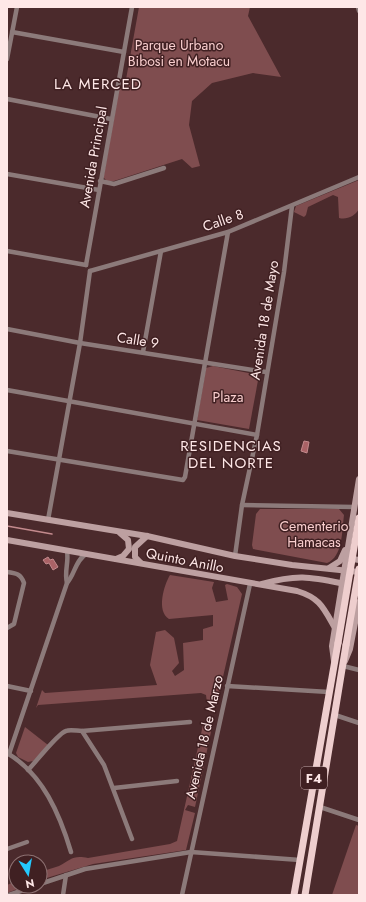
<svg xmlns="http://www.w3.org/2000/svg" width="366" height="902" viewBox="0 0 366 902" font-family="Jost,sans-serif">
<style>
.green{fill:#7f4d4f}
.water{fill:#aa6266;stroke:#c38a8d}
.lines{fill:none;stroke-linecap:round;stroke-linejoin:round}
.stream{stroke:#c38a8d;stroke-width:1.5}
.minor{stroke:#8c7a7a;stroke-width:4.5}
.secondary{stroke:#bda0a1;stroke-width:6}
.trunk{stroke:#eecece;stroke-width:7}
.trunk-bridge{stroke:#eecece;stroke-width:7}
.labels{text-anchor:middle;stroke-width:3;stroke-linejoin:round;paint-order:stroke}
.shield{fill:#402022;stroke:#c5abac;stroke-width:1}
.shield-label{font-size:13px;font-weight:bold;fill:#fee7e7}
.park-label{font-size:14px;fill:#f9cece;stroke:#402022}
.street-label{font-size:14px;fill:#fee7e7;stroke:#402022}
.neighbourhood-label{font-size:15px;letter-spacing:1px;fill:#fee7e7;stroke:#402022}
</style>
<rect width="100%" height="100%" fill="#4b2a2c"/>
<g class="green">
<polygon points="139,7 250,7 248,16 281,77 253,73 212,83 192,101 189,125 200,166 192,168 182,159 114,181 107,181 104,178 104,174 119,90 125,85"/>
<path d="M359 180V209C355 216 347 220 339 218L338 197 333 195 308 207 306 215 304 217 294 212 296 206Z"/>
<polygon points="213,366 259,375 249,429 197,420 206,368"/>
<path d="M260 509H339L344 515C342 530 343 557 327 563L253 549 252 545 256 514Z"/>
<path d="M170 575 214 582 212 588 216 602 228 600 225 585 227 584 237 587 242 594 217 703H207L206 695 201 693 38 705 36 708 42 690 45 693 157 685 150 665 156 632 165 630 174 638 179 663 172 671 175 676 184 670 183 643 203 640V629L213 626V615L169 619C156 611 164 585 170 575Z"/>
<path d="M203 725 212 727 195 807 188 805 185 810 195 813 186 850 93 864 40 880V872C46 870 53 868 59 866 71 860 72 855 88 858L170 844 177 841Z"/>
<polygon points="25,727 48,745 33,761 28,762 18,757 16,753"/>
<polygon points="356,825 359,826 359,895 332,895"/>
<polygon points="16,881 16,886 25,886 7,893 7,885"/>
</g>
<g class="water">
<polygon points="304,441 309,442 307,453 301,451"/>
<polygon points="48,557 50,560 53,559 58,567 53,570 49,563 46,564 43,560"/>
</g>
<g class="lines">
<polyline class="stream" points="7,526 52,534"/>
<g class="minor">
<polyline points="358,7 359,11"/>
<polyline points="12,32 124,52"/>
<polyline points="7,59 17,7"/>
<polyline points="7,99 111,119"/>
<polyline points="7,174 99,190"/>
<polyline points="100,181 114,184 164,168"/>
<polyline points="7,251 86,265"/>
<polyline points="86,265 132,7"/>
<polyline points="90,271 228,232 359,177"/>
<polyline points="7,329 80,343 266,372"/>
<polyline points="143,352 161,251"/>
<polyline points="7,390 257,435"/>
<polyline points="7,451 183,480 185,477 228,232"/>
<polyline points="242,505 354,507"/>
<polyline points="48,520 80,343 90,271"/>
<polyline points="235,556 242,505 257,435 284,272 292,206"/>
<path d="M7 572C16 573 21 574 24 583L14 624 7 628"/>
<path d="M67 583C64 571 69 563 67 551"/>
<polyline points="343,666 359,670"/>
<polyline points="7,686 31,691"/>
<polyline points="227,686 329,692"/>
<polyline points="335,715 359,723"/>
<polyline points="82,731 104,765 132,839"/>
<path d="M7 753C43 774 60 815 71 852"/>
<path d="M9 754 67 583C75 574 75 561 86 554"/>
<path d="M28 770C36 762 58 733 66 731 70 729 77 731 82 731L190 722"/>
<polyline points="114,788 177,781"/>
<polyline points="320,807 359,820"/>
<polyline points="7,849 27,842"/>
<polyline points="40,884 85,869 191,852 300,860"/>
<polyline points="9,895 35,886"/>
<polyline points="63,895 66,875"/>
<polyline points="182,895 250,584"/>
</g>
<g class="secondary">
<polyline points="7,513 147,536 235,556 292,565 359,572"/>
<path d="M7 540 297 591C320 598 323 607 335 628"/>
<polyline points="351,555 353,559 359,560"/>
<polyline points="116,559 123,556 129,549 128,540 120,533"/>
<polyline points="141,563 135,557 135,547 147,536"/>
<polyline points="329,568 340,561 345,550"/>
<path d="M262 584C298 574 310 577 345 584"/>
<polyline points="334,661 332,646 359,479"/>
<polyline points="345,661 350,649 359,602"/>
</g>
<g class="trunk">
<polyline points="294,895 338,643"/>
<polyline points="305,895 346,645"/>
</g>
<g class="trunk-bridge">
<polyline points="338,643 359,518"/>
<polyline points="346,645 359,569"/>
</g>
</g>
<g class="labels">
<rect class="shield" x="301" y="767" width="26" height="22" rx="3"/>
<g class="shield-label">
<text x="314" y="783">F4</text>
</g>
<g class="park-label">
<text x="179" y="50">Parque Urbano<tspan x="179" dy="16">Bibosi en Motacu</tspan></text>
<text x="228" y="402">Plaza</text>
<text x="314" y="531">Cementerio<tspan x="314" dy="16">Hamacas</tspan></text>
</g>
<g class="street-label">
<text transform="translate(93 157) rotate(-80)" y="5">Avenida Principal</text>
<text transform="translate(223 220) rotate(-19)" y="5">Calle 8</text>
<text transform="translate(264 320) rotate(-81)" y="5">Avenida 18 de Mayo</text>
<text transform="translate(138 340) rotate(9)" y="5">Calle 9</text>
<text transform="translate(185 560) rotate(11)" y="5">Quinto Anillo</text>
<text transform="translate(204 737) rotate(-77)" y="5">Avenida 18 de Marzo</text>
</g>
<g class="neighbourhood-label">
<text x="98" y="89">LA MERCED</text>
<text x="231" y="451">RESIDENCIAS<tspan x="231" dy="17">DEL NORTE</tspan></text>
</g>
</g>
<rect width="366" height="902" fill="none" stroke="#fee7e7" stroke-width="16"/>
<g transform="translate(28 874) rotate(169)"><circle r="19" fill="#402022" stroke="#8c7071"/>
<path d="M0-3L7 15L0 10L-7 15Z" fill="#24c9fe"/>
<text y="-6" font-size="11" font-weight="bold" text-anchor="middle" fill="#fee7e7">N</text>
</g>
</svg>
